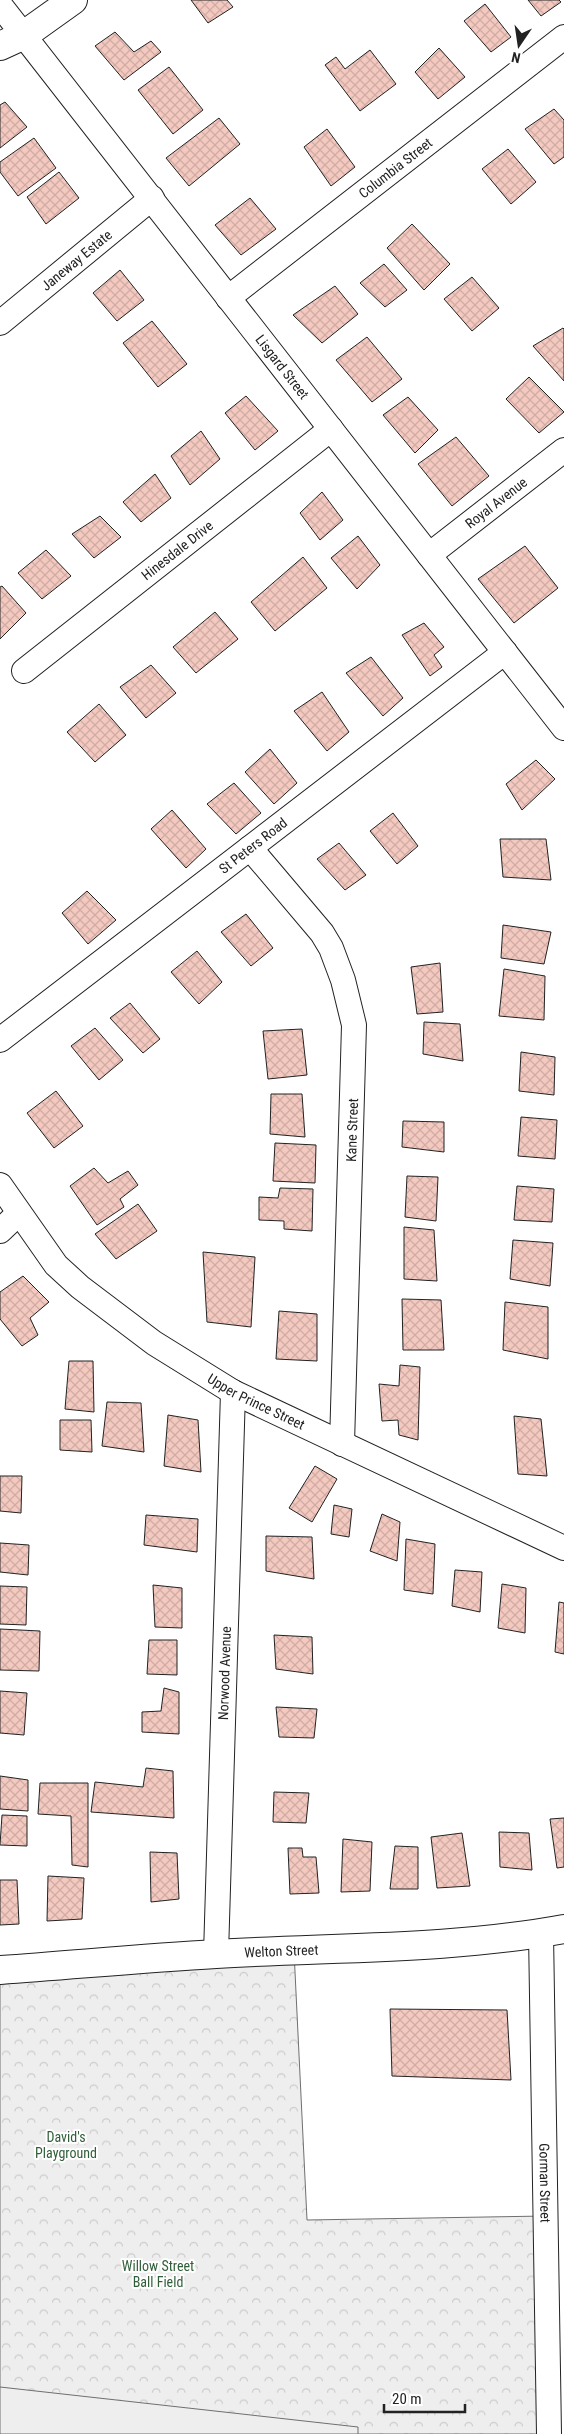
<svg xmlns="http://www.w3.org/2000/svg" width="564" height="2434" viewBox="0 0 564 2434" font-family="'Roboto Condensed',sans-serif">
<style>
.forest{fill:url(#forest-crowns);stroke:#6f6f6f}
.pitch{fill:#eee;stroke:#6f6f6f}
.building{fill:url(#building-cross-hatch);stroke:#222}
.lines{fill:none;stroke-linecap:round;stroke-linejoin:round}
.minor-casing{stroke:#222;stroke-width:26}
.tertiary-casing{stroke:#222;stroke-width:30}
.primary-casing{stroke:#222;stroke-width:30}
.minor{stroke:#fff;stroke-width:24}
.tertiary{stroke:#fff;stroke-width:28}
.primary{stroke:#fff;stroke-width:28}
.labels{text-anchor:middle;stroke-width:4;stroke-linejoin:round;paint-order:stroke}
.street-label{font-size:14px;fill:#222;stroke:#fff}
.park-label{font-size:14px;fill:#2f5e38;stroke:#fff}
</style>
<defs>
<pattern id="forest-crowns" width="20" height="18" patternUnits="userSpaceOnUse" patternTransform="scale(1.25)"><rect width="20" height="18" fill="#eee"/><path d="M2 6a3 3 0 1 1 6 0M12 15a3 3 0 1 1 6 0" fill="none" stroke="#ccc"/></pattern>
<pattern id="building-cross-hatch" width="8" height="8" patternUnits="userSpaceOnUse" patternTransform="scale(1.25)"><rect width="8" height="8" fill="#f3c9c0"/><path d="M0 0l8 8M0 8l8-8" fill="none" stroke="#d0aca5"/></pattern>
</defs>
<rect width="100%" height="100%" fill="#fff"/>
<polygon class="forest" points="294,1951 307,2220 546,2216 549,2434 0,2434 0,1967"/>
<polygon class="pitch" points="0,2387 358,2427 358,2434 0,2434"/>
<g class="building">
<polygon points="191,0 227,0 233,7 208,23"/>
<polygon points="528,0 559,0 561,2 541,16"/>
<polygon points="485,4 511,37 491,52 464,21"/>
<polygon points="115,32 134,52 151,41 161,52 124,80 95,46"/>
<polygon points="439,48 465,77 438,99 415,72"/>
<polygon points="370,50 396,84 360,111 325,65 336,57 345,69"/>
<polygon points="169,67 203,110 173,134 138,90"/>
<polygon points="5,102 27,127 0,148 0,105"/>
<polygon points="554,109 564,120 564,157 554,164 525,129"/>
<polygon points="219,118 240,144 189,186 166,158"/>
<polygon points="327,129 355,167 331,186 304,147"/>
<polygon points="34,138 56,168 18,196 0,172 0,162"/>
<polygon points="508,149 536,182 511,204 482,169"/>
<polygon points="59,172 79,198 46,224 27,197"/>
<polygon points="250,198 276,229 241,255 215,225"/>
<polygon points="412,224 450,264 424,290 387,248"/>
<polygon points="384,264 407,290 385,307 360,283"/>
<polygon points="120,270 144,300 117,321 93,293"/>
<polygon points="472,277 499,308 472,331 444,299"/>
<polygon points="335,286 358,314 322,343 293,315"/>
<polygon points="152,321 187,364 158,387 123,343"/>
<polygon points="563,328 564,329 564,381 533,346"/>
<polygon points="367,337 402,379 372,402 336,360"/>
<polygon points="529,377 564,412 539,433 506,399"/>
<polygon points="246,396 278,431 255,450 225,413"/>
<polygon points="408,397 438,430 415,453 383,415"/>
<polygon points="201,431 220,459 190,485 171,456"/>
<polygon points="456,437 489,476 452,506 418,464"/>
<polygon points="155,474 171,498 141,522 123,502"/>
<polygon points="322,492 343,520 320,540 300,513"/>
<polygon points="100,516 121,537 94,558 72,534"/>
<polygon points="358,536 380,565 357,589 331,558"/>
<polygon points="525,546 558,588 514,623 478,579"/>
<polygon points="46,550 71,576 42,599 18,573"/>
<polygon points="303,557 327,588 275,631 251,602"/>
<polygon points="2,586 26,613 0,639 0,587"/>
<polygon points="215,612 238,639 196,673 173,647"/>
<polygon points="424,623 444,647 434,655 442,667 430,676 402,635"/>
<polygon points="371,657 403,698 383,716 346,673"/>
<polygon points="151,665 176,693 146,718 120,687"/>
<polygon points="322,692 349,732 327,751 294,711"/>
<polygon points="99,704 126,735 95,762 67,732"/>
<polygon points="270,749 297,783 274,804 245,772"/>
<polygon points="536,760 555,779 522,810 506,784"/>
<polygon points="234,783 261,813 236,834 207,804"/>
<polygon points="172,810 206,849 186,868 151,829"/>
<polygon points="393,813 418,846 397,864 370,831"/>
<polygon points="500,839 546,839 551,880 503,877"/>
<polygon points="339,843 366,875 345,890 317,859"/>
<polygon points="87,891 116,920 88,944 62,913"/>
<polygon points="246,914 273,948 251,966 221,932"/>
<polygon points="503,925 551,932 544,964 501,958"/>
<polygon points="197,951 222,982 199,1004 171,972"/>
<polygon points="440,963 443,1012 417,1014 411,967"/>
<polygon points="504,969 545,976 544,1020 499,1016"/>
<polygon points="130,1003 160,1039 143,1053 110,1018"/>
<polygon points="424,1022 460,1024 463,1061 423,1054"/>
<polygon points="95,1028 123,1060 99,1080 71,1046"/>
<polygon points="302,1029 307,1075 268,1079 263,1031"/>
<polygon points="521,1052 555,1057 554,1095 519,1091"/>
<polygon points="56,1091 83,1126 54,1148 27,1113"/>
<polygon points="271,1094 302,1094 305,1137 270,1134"/>
<polygon points="521,1117 557,1120 555,1159 518,1156"/>
<polygon points="403,1121 444,1122 444,1152 402,1147"/>
<polygon points="275,1143 316,1145 315,1183 273,1181"/>
<polygon points="94,1168 108,1183 128,1171 138,1185 120,1199 124,1207 97,1225 70,1186"/>
<polygon points="407,1176 438,1177 436,1221 405,1217"/>
<polygon points="517,1186 554,1189 552,1222 514,1220"/>
<polygon points="280,1188 313,1189 312,1231 284,1229 284,1221 259,1220 259,1197 278,1198"/>
<polygon points="138,1204 157,1231 116,1259 95,1234"/>
<polygon points="404,1227 434,1230 437,1281 404,1279"/>
<polygon points="513,1240 553,1243 550,1286 510,1279"/>
<polygon points="203,1252 255,1257 251,1327 207,1322"/>
<polygon points="23,1276 49,1302 30,1318 38,1335 22,1346 0,1319 0,1292"/>
<polygon points="402,1299 441,1300 444,1350 403,1350"/>
<polygon points="505,1302 548,1307 548,1359 503,1350"/>
<polygon points="279,1311 317,1314 317,1361 276,1359"/>
<polygon points="69,1361 93,1361 94,1412 65,1409"/>
<polygon points="400,1365 420,1367 418,1440 399,1435 398,1420 382,1421 379,1384 399,1386"/>
<polygon points="107,1402 141,1403 144,1452 102,1446"/>
<polygon points="168,1415 198,1420 201,1472 164,1466"/>
<polygon points="514,1416 541,1419 547,1476 518,1474"/>
<polygon points="60,1420 91,1420 92,1452 60,1450"/>
<polygon points="315,1466 337,1479 312,1522 289,1508"/>
<polygon points="0,1476 22,1476 21,1513 0,1511"/>
<polygon points="334,1505 352,1509 349,1537 331,1534"/>
<polygon points="382,1514 400,1522 397,1561 370,1551"/>
<polygon points="146,1515 198,1519 197,1552 144,1545"/>
<polygon points="266,1536 312,1537 314,1579 266,1571"/>
<polygon points="406,1539 435,1544 433,1594 404,1590"/>
<polygon points="0,1543 29,1545 28,1575 0,1572"/>
<polygon points="455,1570 482,1572 480,1612 452,1606"/>
<polygon points="502,1584 526,1588 525,1633 498,1628"/>
<polygon points="153,1585 182,1588 182,1628 155,1627"/>
<polygon points="0,1586 27,1587 26,1625 0,1624"/>
<polygon points="559,1602 564,1603 564,1654 555,1652"/>
<polygon points="0,1629 40,1631 39,1671 0,1670"/>
<polygon points="274,1635 312,1637 313,1674 276,1669"/>
<polygon points="149,1640 177,1640 177,1675 147,1674"/>
<polygon points="164,1688 179,1692 179,1734 142,1732 142,1712 161,1711"/>
<polygon points="0,1691 27,1693 24,1735 0,1733"/>
<polygon points="276,1707 317,1709 314,1738 279,1737"/>
<polygon points="146,1768 173,1771 174,1818 91,1812 95,1782 143,1787"/>
<polygon points="0,1776 28,1780 28,1811 0,1809"/>
<polygon points="40,1783 88,1783 88,1867 72,1865 71,1816 38,1814"/>
<polygon points="274,1792 309,1793 306,1823 273,1822"/>
<polygon points="2,1815 27,1816 27,1846 0,1845"/>
<polygon points="564,1818 564,1867 557,1868 550,1819"/>
<polygon points="499,1832 529,1833 532,1870 500,1867"/>
<polygon points="462,1833 470,1886 437,1888 431,1837"/>
<polygon points="343,1839 372,1842 370,1891 341,1892"/>
<polygon points="395,1846 418,1847 418,1889 390,1889"/>
<polygon points="288,1848 302,1848 303,1857 316,1857 319,1893 290,1894"/>
<polygon points="150,1852 177,1853 179,1899 151,1902"/>
<polygon points="48,1876 84,1878 82,1919 47,1921"/>
<polygon points="0,1880 17,1880 19,1924 0,1925"/>
<polygon points="390,2009 507,2010 511,2080 392,2076"/>
</g>
<g class="lines">
<g class="minor-casing">
<g id="minor">
<path id="s1" d="M0 5 564 728"/>
<path id="s2" d="M228 298 564 37"/>
<path id="s3" d="M0 323 152 198"/>
<path id="s4" d="M429 555 564 450"/>
<path id="s5" d="M24 671 331 429"/>
<polyline points="250,848 322,933 331,948 343,980 354,1025 342,1444"/>
<path id="s6" d="M0 1040 505 652"/>
<path id="s7" d="M0 1185 56 1265 80 1287 154 1343 233 1392 564 1548"/>
<polyline points="0,1231 19,1213"/>
<path id="s8" d="M541 1933 549 2434"/>
<path id="s9" d="M216 1954 233 1392"/>
</g>
</g>
<g class="tertiary-casing">
<polyline id="tertiary" points="0,46 24,35 73,0"/>
</g>
<g class="primary-casing">
<g id="primary">
<path id="s10" d="M0 1970C72 1965 144 1958 216 1954 332 1947 450 1950 564 1929"/>
</g>
</g>
<use href="#minor" class="minor"/>
<use href="#tertiary" class="tertiary"/>
<use href="#primary" class="primary"/>
</g>
<g class="labels">
<g class="street-label">
<text dy="5" stroke="none"><textPath href="#s2" startOffset="212">Columbia Street</textPath></text>
<text dy="5" stroke="none"><textPath href="#s3" startOffset="99">Janeway Estate</textPath></text>
<text dy="5" stroke="none"><textPath href="#s1" startOffset="459">Lisgard Street</textPath></text>
<text dy="5" stroke="none"><textPath href="#s4" startOffset="85">Royal Avenue</textPath></text>
<text dy="5" stroke="none"><textPath href="#s5" startOffset="195">Hinesdale Drive</textPath></text>
<text dy="5" stroke="none"><textPath href="#s6" startOffset="319">St Peters Road</textPath></text>
<text transform="translate(352 1130) rotate(-88)" y="5">Kane Street</text>
<text dy="5" stroke="none"><textPath href="#s7" startOffset="341">Upper Prince Street</textPath></text>
<text dy="5" stroke="none"><textPath href="#s9" startOffset="281">Norwood Avenue</textPath></text>
<text dy="5" stroke="none"><textPath href="#s10" startOffset="282">Welton Street</textPath></text>
<text dy="5" stroke="none"><textPath href="#s8" startOffset="250">Gorman Street</textPath></text>
</g>
<g class="park-label">
<text x="66" y="2142">David's<tspan x="66" dy="16">Playground</tspan></text>
<text x="158" y="2271">Willow Street<tspan x="158" dy="16">Ball Field</tspan></text>
</g>
</g>
<g transform="translate(519 45) rotate(193)" stroke="#ffffff" stroke-width="4" paint-order="stroke">
<path d="M0-4L9 19L0 12L-9 19Z" fill="#222222"/>
<text y="-8" font-size="14" font-weight="bold" text-anchor="middle" fill="#222222">N</text>
</g>
<path d="M384 2404v8h81v-8" fill="none" stroke="#222222" stroke-width="2.5"/>
<text x="392" y="2404" font-size="15" fill="#222222" stroke="#ffffff" stroke-width="4" paint-order="stroke">20 m</text>
</svg>
